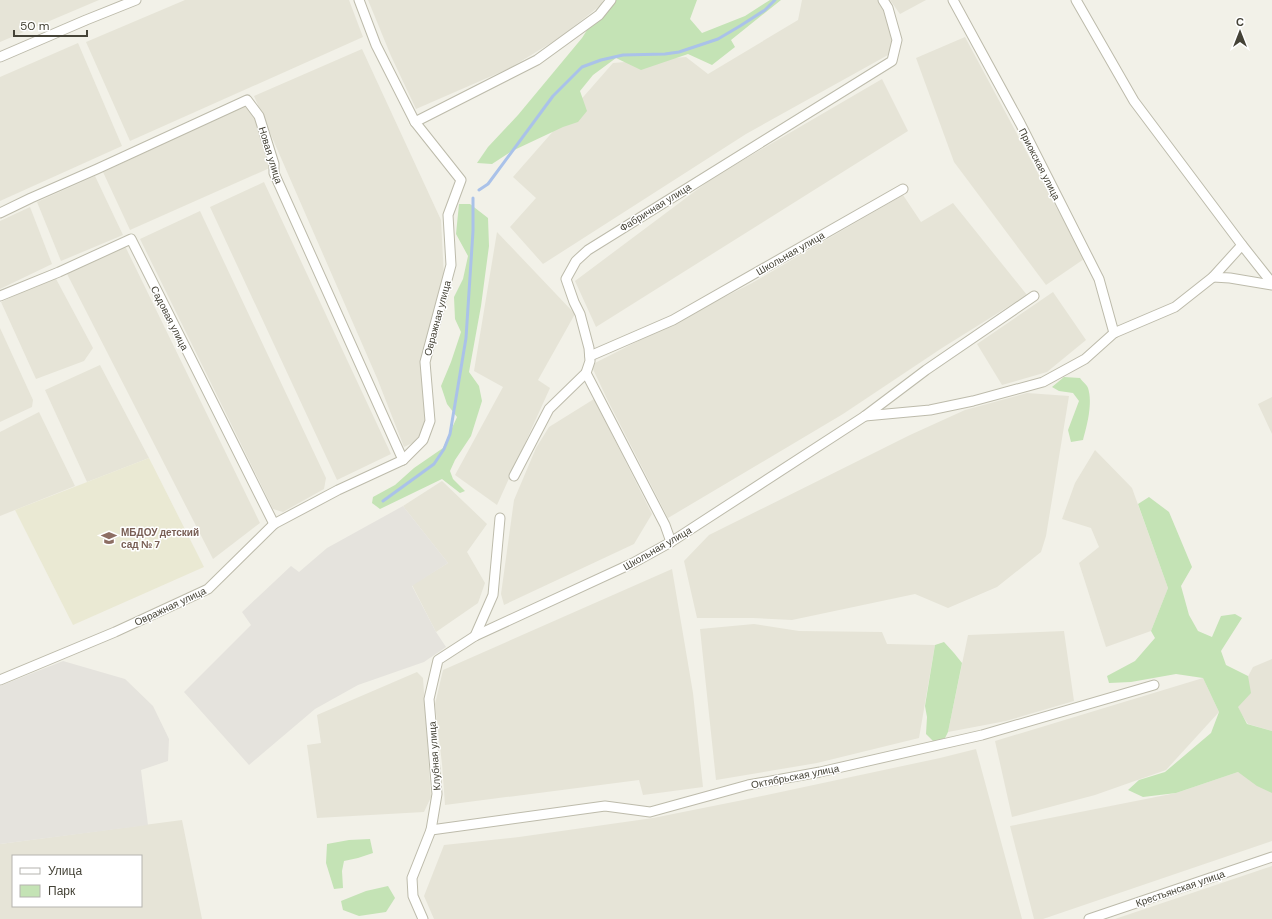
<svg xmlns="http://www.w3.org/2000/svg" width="1272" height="919" viewBox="0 0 1272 919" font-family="'DM Sans',sans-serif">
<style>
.residential{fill:#e6e4d7;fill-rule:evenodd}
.industrial{fill:#e5e3dd}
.education{fill:#eae9d3}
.green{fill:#c4e3b5}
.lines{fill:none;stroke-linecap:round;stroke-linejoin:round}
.stream{stroke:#aac2e9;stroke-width:3}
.minor-casing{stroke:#bdbbab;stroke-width:11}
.minor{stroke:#fff;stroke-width:9}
.labels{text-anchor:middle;stroke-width:3;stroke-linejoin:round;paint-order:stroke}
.street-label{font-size:10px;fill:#454337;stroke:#fff}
.education-label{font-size:10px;font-weight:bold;fill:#785e54;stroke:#fff;text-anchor:start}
</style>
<rect width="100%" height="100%" fill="#f2f1e8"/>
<g class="residential">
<polygon points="0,0 99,0 0,42"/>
<polygon points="185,0 349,0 363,37 130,141 86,42"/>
<polygon points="368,0 603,0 601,5 559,38 510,68 416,109 391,56"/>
<polygon points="802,0 878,0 886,13 893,43 888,55 746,134 543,264 510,227 536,198 513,177 613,63 686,57 708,74 798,20"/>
<polygon points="890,0 926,0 900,14"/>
<polygon points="965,37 1084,259 1046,285 954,162 916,58"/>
<polygon points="78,43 122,146 0,201 0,77"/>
<polygon points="362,49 441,220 444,277 423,361 427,420 419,440 404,447 377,378 254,96"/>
<polygon points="882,79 908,131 596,327 575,281 714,177"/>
<polygon points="244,106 254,113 272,167 130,230 103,172"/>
<polygon points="95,176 123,235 61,261 37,202"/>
<polygon points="264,182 391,454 337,480 210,207"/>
<polygon points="903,195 921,222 953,203 1027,295 942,348 843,414 668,518 608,401 591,365 752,283"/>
<polygon points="30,207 52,264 0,289 0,221"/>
<polygon points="200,211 326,478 324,489 283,512 273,509 140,239"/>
<polygon points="497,232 575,314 538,380 550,388 497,505 455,475 503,387 474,371"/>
<polygon points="124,244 260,523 213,559 66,272"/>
<polygon points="55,277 93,348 84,361 36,379 1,302"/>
<polygon points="1053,292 1086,340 1047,372 1002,385 977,344"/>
<polygon points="0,328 33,400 32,407 0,422"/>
<polygon points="100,365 149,458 87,482 45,390"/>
<polygon points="1027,393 1069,396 1046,536 1041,552 997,587 948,608 915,594 792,620 753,618 697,618 684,561 709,535 910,435 965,410"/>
<polygon points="1272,397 1272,434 1258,404"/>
<polygon points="594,399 652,514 634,544 504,605 501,594 514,500 536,448 549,427"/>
<polygon points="39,412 75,486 0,516 0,432"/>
<polygon points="1095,450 1132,488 1168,588 1151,631 1106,647 1079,563 1099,547 1091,528 1062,519 1075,483"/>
<polygon points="442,481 487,524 467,552 485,583 478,603 436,632 412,585 448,563 403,506"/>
<polygon points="672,569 693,693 703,787 643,795 639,780 445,805 442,764 435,704 443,670"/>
<polygon points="754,624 799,631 882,632 887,644 935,645 919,738 817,763 716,780 700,629"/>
<polygon points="1064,631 1074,701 1006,721 948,732 968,635"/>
<polygon points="1272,659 1272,731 1248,724 1234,703 1253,667"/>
<polygon points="417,672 423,678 431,797 424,812 317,818 307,745 321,743 317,715"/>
<polygon points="1203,678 1219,712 1166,770 1095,795 1012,817 995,741"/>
<polygon points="976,749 1022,919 434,919 424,896 444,845 519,837 653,818 743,800 940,758"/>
<polygon points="1238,772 1272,787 1272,841 1043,919 1034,919 1010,826 1176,793"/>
<path d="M182 820 202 919H0V844ZM13 856H141V906H13Z"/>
<polygon points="1272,866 1272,919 1115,919"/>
</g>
<g class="industrial">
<polygon points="403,506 448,563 412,586 436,632 446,647 424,662 358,685 315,709 249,765 184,692 251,625 242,612 291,566 299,572 327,548"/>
<polygon points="63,661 125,679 153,706 169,739 168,761 141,770 148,825 0,844 0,686"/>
</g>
<polygon class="education" points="149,458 204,567 73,625 15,510"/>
<g class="green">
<polygon points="606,0 697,0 690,19 702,33 745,16 770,0 781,0 731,40 735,47 712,65 688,54 641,70 616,58 593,75 580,91 587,111 578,122 563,127 512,151 492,164 477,163 488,147 518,115 582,38"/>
<polygon points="459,204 470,204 488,218 489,246 481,306 469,372 479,386 482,401 471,436 455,460 450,471 453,479 465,491 460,493 442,479 380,509 372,503 373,497 395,485 414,468 443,448 457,417 447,404 441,386 451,362 461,332 455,319 454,297 463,279 468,256 456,234"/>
<path d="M1064 377 1080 378C1082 381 1087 385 1088 388 1093 403 1087 426 1083 440L1071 442 1068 430 1079 401 1073 393 1059 391 1052 387Z"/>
<polygon points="1149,497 1169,512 1192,567 1181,586 1189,615 1198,631 1212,637 1221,616 1235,614 1242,618 1221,651 1226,665 1248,676 1251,693 1238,707 1247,724 1272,731 1272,793 1257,786 1238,772 1176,793 1143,797 1128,790 1139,780 1165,772 1211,733 1219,712 1203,678 1176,674 1131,682 1109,683 1107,676 1135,661 1155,638 1151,631 1168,588 1138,504"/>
<polygon points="944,642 954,653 962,663 948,732 945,738 934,742 926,734 927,717 925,706 935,645"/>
<polygon points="370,839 373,853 358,858 344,861 342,871 343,888 334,889 326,863 327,844 349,840"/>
<polygon points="388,886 395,898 386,912 359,916 343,910 341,901 366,891"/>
</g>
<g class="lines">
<g class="stream">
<polyline points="479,190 488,184 553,96 582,67 601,60 623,55 665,54 679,52 718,39 740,26 765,10 775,0"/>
<polyline points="383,501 434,464 444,449 450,434 466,338 473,231 473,198"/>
</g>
<g class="minor-casing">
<g id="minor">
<polyline points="359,0 376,45 415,122"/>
<polyline points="953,0 1020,123 1099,279 1114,333"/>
<polyline points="1076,0 1134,101 1242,245 1272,283"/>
<polyline points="0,57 86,20 136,0"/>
<polyline points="0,213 31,198 97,169 247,100 259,116 274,164 274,173 403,460"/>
<polyline points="1242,245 1213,277 1230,278 1272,285"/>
<polyline points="0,296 59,272 131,239 274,524"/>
<polyline points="590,356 673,320 903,189"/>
<polyline points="586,373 665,525 671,542"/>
<polyline points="865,416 930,410 973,401 1043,382 1085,359 1114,333 1175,307 1213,277"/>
<polyline points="514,476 549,409 586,373 590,361 589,348 580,314 574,302 566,279 576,261 588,250 892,61 897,40 888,8 883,0"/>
<polyline points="475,636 493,595 500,518"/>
<polyline points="0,680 115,632 208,589 274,524 338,490 403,460 423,440 430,421 425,362 451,265 448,215 461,180 415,122 537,60 599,15 611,0"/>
<polyline points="431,830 605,806 650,812 748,785 820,772 982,735 1154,685"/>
<polyline points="423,919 413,896 412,878 431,830 437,794 429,699 438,660 475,636 633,563 671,542 865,416 926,370 1034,296"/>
<polyline points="1089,919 1272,857"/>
</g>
</g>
<use href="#minor" class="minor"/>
</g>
<defs>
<g id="school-bare" transform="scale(1.2)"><path d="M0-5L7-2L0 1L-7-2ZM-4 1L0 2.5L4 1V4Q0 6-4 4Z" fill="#8d6e63" stroke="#fff" stroke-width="2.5" paint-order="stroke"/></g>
</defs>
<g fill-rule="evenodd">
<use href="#school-bare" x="109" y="538"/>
</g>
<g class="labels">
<g class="street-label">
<text transform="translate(271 155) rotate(73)" y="4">Новая улица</text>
<text transform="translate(1040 164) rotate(63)" y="4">Приокская улица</text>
<text transform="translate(655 207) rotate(-32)" y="4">Фабричная улица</text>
<text transform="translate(790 253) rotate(-30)" y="4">Школьная улица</text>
<text transform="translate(170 318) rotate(63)" y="4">Садовая улица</text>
<text transform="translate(437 318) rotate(-75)" y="4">Овражная улица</text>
<text transform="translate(657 548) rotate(-30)" y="4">Школьная улица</text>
<text transform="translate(170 606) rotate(-25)" y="4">Овражная улица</text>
<text transform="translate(434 756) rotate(-94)" y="4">Клубная улица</text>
<text transform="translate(795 776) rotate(-11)" y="4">Октябрьская улица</text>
<text transform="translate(1180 888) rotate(-19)" y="4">Крестьянская улица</text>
</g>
<g class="education-label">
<text x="121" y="536">МБДОУ детский<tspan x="121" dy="12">сад № 7</tspan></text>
</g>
</g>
<rect x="12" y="855" width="130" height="52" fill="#ffffff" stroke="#b5b4af"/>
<rect x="20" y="868" width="20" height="6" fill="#ffffff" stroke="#b5b4af"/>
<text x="48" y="875" font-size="12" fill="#454337">Улица</text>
<rect x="20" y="885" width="20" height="12" fill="#c4e3b5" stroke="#b5b4af"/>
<text x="48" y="895" font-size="12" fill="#454337">Парк</text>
<g transform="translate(1240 32)" stroke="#ffffff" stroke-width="3" paint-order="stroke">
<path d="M0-3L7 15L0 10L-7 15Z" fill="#454337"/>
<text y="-6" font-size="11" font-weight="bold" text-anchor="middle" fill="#454337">С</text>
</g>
<path d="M14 30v6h73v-6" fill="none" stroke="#454337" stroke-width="2"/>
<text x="20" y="30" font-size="12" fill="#454337" stroke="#ffffff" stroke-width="3" paint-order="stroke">50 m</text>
</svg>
